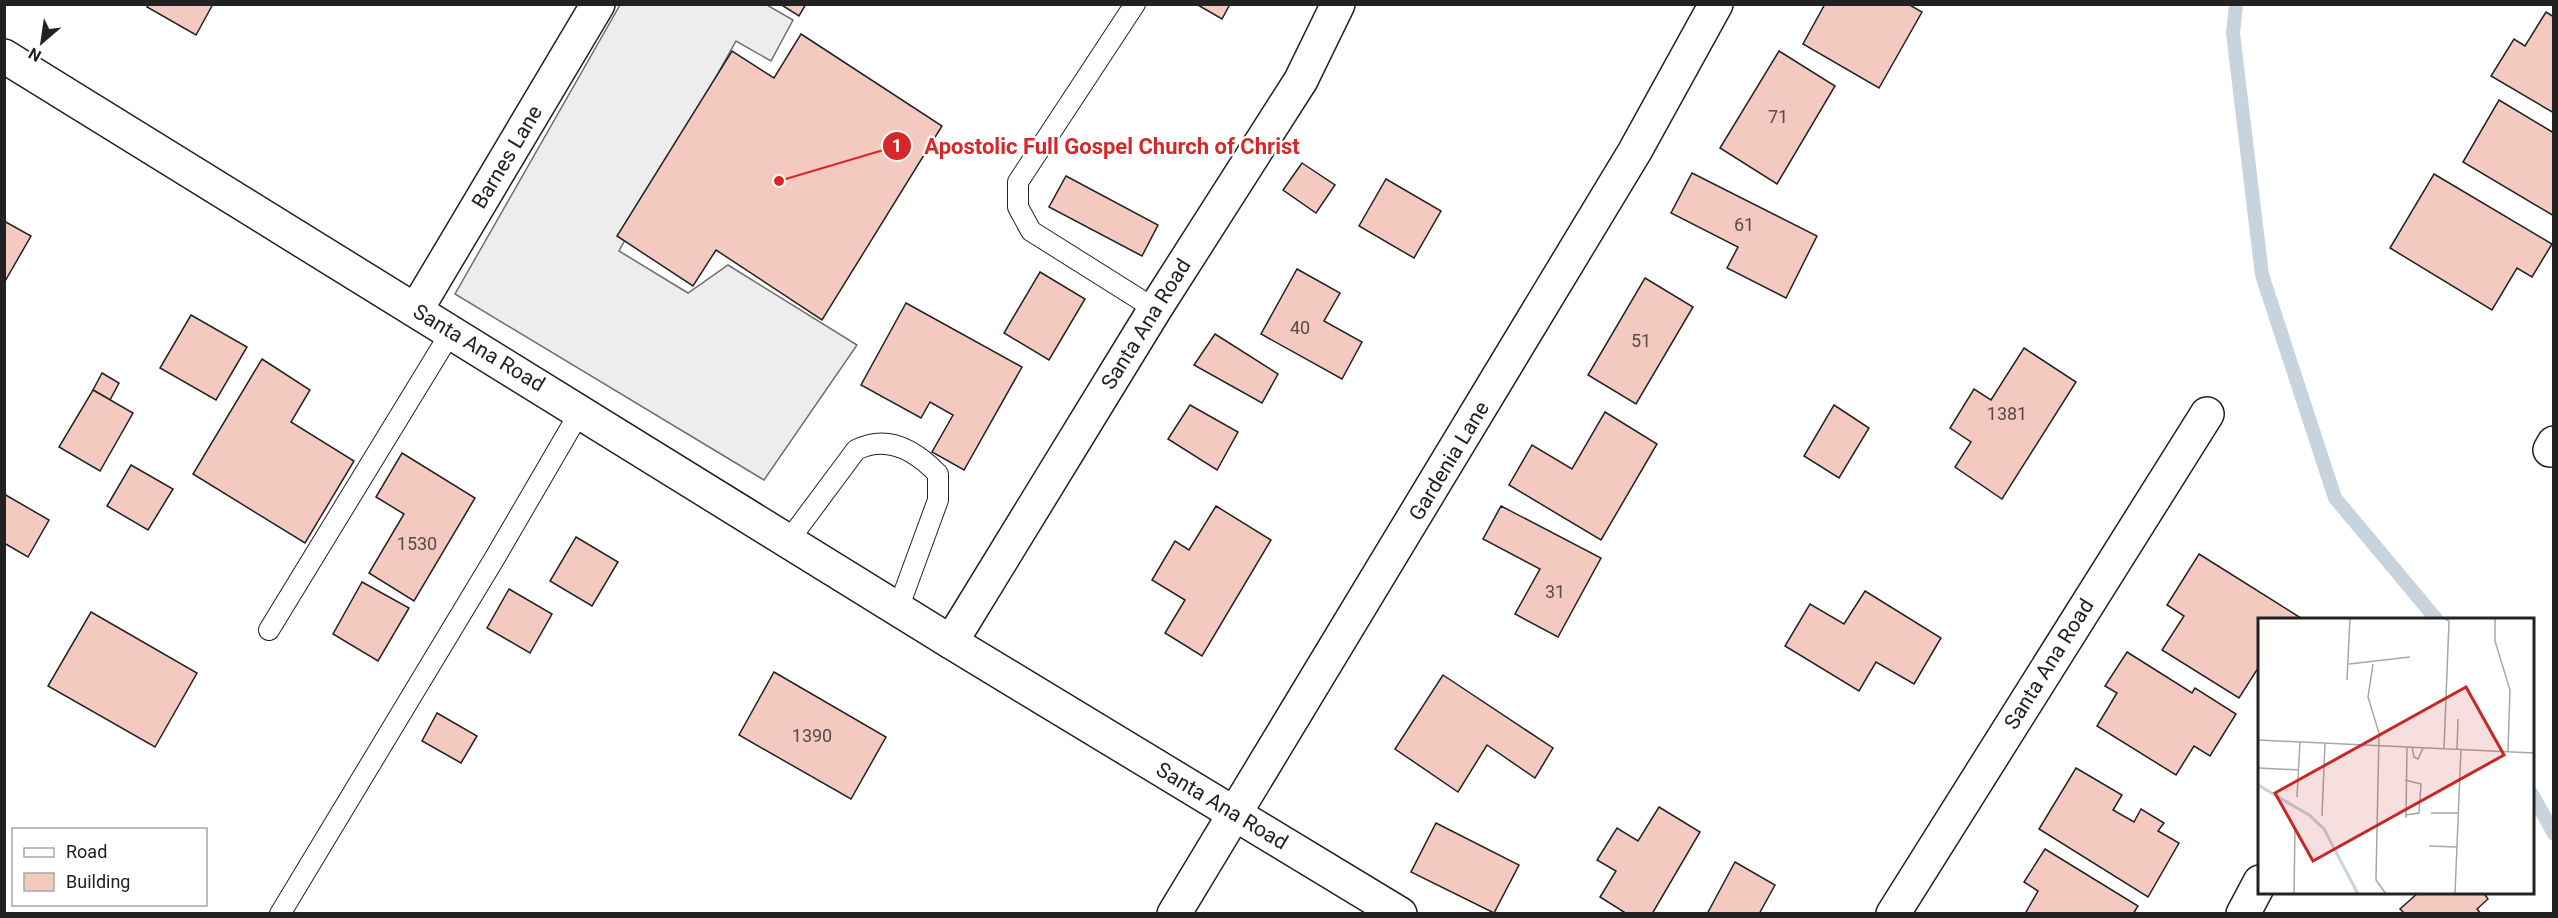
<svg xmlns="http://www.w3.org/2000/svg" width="2558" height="918" viewBox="0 0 2558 918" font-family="Roboto,sans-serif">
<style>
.parking{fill:#ededed;stroke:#6f6f6f;stroke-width:1.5}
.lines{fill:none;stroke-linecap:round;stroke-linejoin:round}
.stream{stroke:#c7d3dd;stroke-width:14}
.building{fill:#f3c9c0;stroke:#222;stroke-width:1.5}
.lane-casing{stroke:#222;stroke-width:22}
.street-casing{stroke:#222;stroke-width:36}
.secondary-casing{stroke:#222;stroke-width:36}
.lane{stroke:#fff;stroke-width:20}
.street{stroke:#fff;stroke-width:33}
.secondary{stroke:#fff;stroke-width:33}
.labels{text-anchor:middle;stroke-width:4.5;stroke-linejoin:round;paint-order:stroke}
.number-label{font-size:18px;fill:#564c4a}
.street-label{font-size:21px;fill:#222;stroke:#fff}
.inset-river{fill:none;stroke:#c7d3dd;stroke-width:3}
.inset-road{fill:none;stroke:#a7a7a7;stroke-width:1.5}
.view{fill:#c62828;fill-opacity:0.15;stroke:#c62828;stroke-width:3}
.inset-edge{fill:none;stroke:#222;stroke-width:3}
.leader{fill:none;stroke:#d62828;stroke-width:2}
.callout-dot{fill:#d62828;stroke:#fff;stroke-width:2}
.mark-label{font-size:18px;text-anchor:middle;font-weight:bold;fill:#fff}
.callout-label{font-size:22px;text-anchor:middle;font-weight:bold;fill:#d62828;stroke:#fff;stroke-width:4.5;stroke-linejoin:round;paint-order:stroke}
</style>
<rect width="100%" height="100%" fill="#fff"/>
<polygon class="parking" points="620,5 767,5 793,20 771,61 736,41 619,251 688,293 728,265 857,345 764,480 455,294"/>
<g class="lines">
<g class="stream">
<polyline points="2236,4 2233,33 2262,275 2335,498 2437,620"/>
<polyline points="2532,794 2554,834"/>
</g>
</g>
<g class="building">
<polygon points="149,4 213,4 196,35 147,7"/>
<polygon points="780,4 806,4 799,16"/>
<polygon points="1196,4 1230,4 1222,19"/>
<polygon points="1825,4 1908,4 1922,12 1879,88 1803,44"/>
<polygon points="2546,12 2554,17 2554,113 2491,76 2514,39 2525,46"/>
<polygon points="801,34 942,126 822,320 716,250 693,286 617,236 732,51 774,78"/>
<polygon points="1779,51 1835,86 1777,184 1720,148"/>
<polygon points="2499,100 2554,133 2554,216 2463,162"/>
<polygon points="1302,163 1335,185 1316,213 1283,190"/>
<polygon points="1692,173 1817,236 1786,298 1727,268 1738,247 1671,213"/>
<polygon points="2434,174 2552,244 2532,277 2517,268 2492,310 2390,248"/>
<polygon points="1066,176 1158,225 1142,256 1049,207"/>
<polygon points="1386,179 1441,211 1414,258 1359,226"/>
<polygon points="4,221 31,236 4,283"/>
<polygon points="1297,269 1340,293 1324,321 1362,342 1342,379 1261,334"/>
<polygon points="1040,272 1085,299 1049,360 1004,333"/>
<polygon points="1645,278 1693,307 1636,404 1588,375"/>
<polygon points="906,303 1022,367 964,470 932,452 953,415 930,402 921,418 861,385"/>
<polygon points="191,315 247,347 216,400 160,368"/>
<polygon points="1215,334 1278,374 1262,403 1194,365"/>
<polygon points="2024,348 2076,382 2002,499 1955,467 1971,442 1950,428 1974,389 1991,400"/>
<polygon points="262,359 310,390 291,422 354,461 305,543 193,474"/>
<polygon points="102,373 119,383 110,400 93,390"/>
<polygon points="93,390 133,413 100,471 59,447"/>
<polygon points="1190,405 1238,432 1217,470 1168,439"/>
<polygon points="1834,405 1869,428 1839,478 1804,456"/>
<polygon points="1605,412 1657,444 1601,540 1509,485 1532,445 1572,469"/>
<polygon points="402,453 475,498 414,601 369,573 404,514 376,497"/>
<polygon points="131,465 173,489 148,530 107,506"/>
<polygon points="4,494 49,520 28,557 4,543"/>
<polygon points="1216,506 1271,540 1202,656 1165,633 1185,600 1152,580 1175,541 1189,550"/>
<polygon points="1501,506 1601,558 1558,637 1515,614 1540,569 1483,539"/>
<polygon points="576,537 618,562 592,606 550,581"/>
<polygon points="2199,554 2304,620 2260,620 2260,665 2239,698 2162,650 2184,616 2167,605"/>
<polygon points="362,582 409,608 378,661 333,634"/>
<polygon points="509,589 552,614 530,653 487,628"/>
<polygon points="1865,591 1941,638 1914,684 1876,662 1859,691 1785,646 1810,604 1844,624"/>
<polygon points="91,612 197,673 155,747 48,686"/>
<polygon points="2127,652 2192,693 2195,688 2236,714 2210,756 2194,746 2176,775 2097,726 2117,693 2105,686"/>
<polygon points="774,672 886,737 851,799 739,735"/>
<polygon points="1443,675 1553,748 1535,778 1487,745 1458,792 1395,749"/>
<polygon points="437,713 477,736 461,763 422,741"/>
<polygon points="2076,768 2122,795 2113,810 2134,822 2141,809 2164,823 2158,831 2179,843 2148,897 2039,829"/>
<polygon points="1659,807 1700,832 1652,914 1627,914 1600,897 1616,871 1597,860 1617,828 1638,841"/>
<polygon points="1436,823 1519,865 1494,913 1411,872"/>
<polygon points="2045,849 2138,906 2133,914 2025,914 2038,891 2024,882"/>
<polygon points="1735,862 1775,885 1759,914 1707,914"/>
<polygon points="2419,892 2483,892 2488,899 2477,909 2481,914 2405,914 2400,909"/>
</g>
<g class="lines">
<g class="lane-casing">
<g id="lane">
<polyline points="1135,4 1018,182 1018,207 1031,231 1155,309"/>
<path d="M789 540 856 450C887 434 915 450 938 474V500L898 609"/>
<polyline points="269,630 451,332"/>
<polyline points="280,914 496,556 581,410"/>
</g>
</g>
<g class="street-casing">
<g id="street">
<polyline points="416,310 598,4"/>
<polyline points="2550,450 2554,443"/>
<polyline points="951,642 1155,309 1301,80 1338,4"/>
<polyline points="1174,914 1635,151 1716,4"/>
<polyline points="1893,914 2207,414"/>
<polyline points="2243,914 2260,882"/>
</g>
</g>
<g class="secondary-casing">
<polyline id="secondary" points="4,56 951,642 1400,914"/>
</g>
<use href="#lane" class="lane"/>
<use href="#street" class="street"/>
<use href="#secondary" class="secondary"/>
</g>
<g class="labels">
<g class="number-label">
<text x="1778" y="123">71</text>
<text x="1744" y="231">61</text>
<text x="1300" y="334">40</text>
<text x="1641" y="347">51</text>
<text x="2007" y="420">1381</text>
<text x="417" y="550">1530</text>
<text x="1555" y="598">31</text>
<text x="812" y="742">1390</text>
</g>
<g class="street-label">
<text transform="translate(507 157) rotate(-59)" y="7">Barnes Lane</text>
<text transform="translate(1146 324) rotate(-58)" y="7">Santa Ana Road</text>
<text transform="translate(479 348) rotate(31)" y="7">Santa Ana Road</text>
<text transform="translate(1449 461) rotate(-59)" y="7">Gardenia Lane</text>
<text transform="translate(2049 664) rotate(-58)" y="7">Santa Ana Road</text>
<text transform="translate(1222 806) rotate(31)" y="7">Santa Ana Road</text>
</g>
</g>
<g transform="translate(2258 618)">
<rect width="276" height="276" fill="#fff"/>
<path class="inset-river" d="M0 167 51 197 66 211 100 276"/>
<path class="inset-road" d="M237 0V23L252 72 250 134M91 46 152 39M115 46 110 79 121 115 118 262 128 276M89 62 92 0M0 122 276 135M154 129 156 139 160 141 165 130M186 131 191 3 186 0M199 131 200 101M0 150 41 152M39 179 42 124M173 195H200M147 197 161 195 163 166 147 162M64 198 67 126M148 200 149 129M171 228 199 229M36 276 37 209M197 276 203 131"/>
<path class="view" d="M208 69 246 137 55 243 17 175Z"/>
<rect width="276" height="276" class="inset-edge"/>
</g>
<path class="leader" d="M779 181L897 146"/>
<g class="callout-dot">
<circle cx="779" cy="181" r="6"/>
<circle cx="897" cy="146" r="15"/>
</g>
<g class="mark-label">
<text x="897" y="152">1</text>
</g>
<g class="callout-label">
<text x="1112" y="154">Apostolic Full Gospel Church of Christ</text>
</g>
<rect width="2558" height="918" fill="none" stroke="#222222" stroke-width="12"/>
<rect x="12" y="828" width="195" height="78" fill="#ffffff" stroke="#a7a7a7" stroke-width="1.5"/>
<rect x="24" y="848" width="30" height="9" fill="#ffffff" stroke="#a7a7a7" stroke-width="1.5"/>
<text x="66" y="858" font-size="18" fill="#222222">Road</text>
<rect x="24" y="873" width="30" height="18" fill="#f3c9c0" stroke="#a7a7a7" stroke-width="1.5"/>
<text x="66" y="888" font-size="18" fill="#222222">Building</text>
<g transform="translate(42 42) rotate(209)" stroke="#ffffff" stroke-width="4.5" paint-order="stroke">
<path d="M0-4.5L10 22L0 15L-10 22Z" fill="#222222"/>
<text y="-9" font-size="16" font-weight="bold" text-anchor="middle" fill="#222222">N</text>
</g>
</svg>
